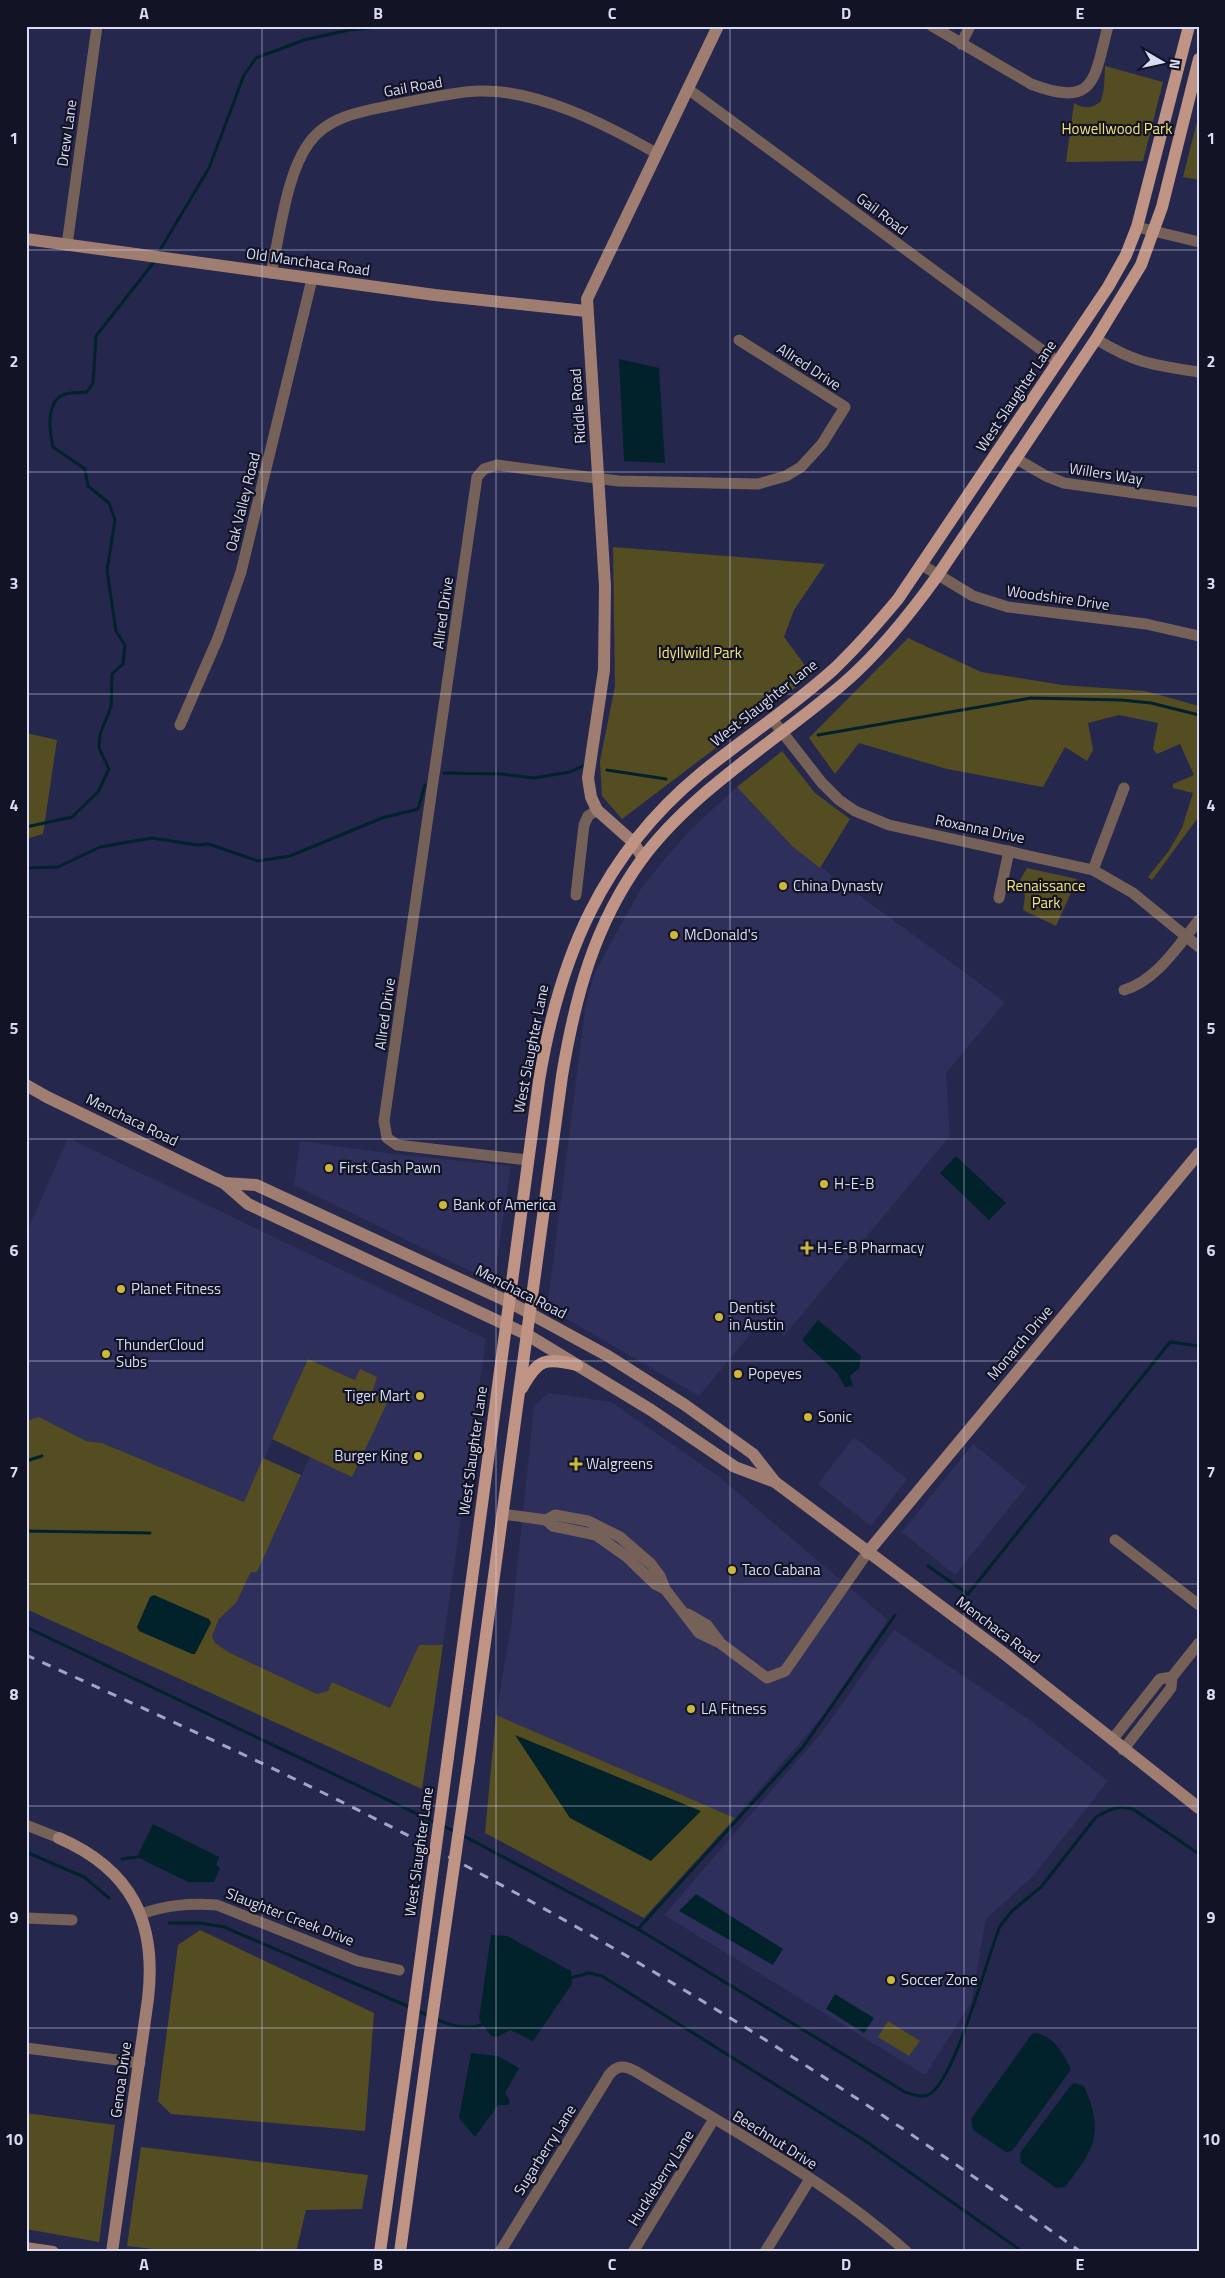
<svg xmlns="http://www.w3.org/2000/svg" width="1225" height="2278" viewBox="0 0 1225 2278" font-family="'Titillium Web',sans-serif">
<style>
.built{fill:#2f2f5c}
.green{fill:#544d21}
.water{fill:#01222b}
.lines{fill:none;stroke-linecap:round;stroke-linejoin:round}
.stream{stroke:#01222b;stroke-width:3}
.street{stroke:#766159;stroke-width:11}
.secondary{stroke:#a07d71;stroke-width:12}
.primary{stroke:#bf9484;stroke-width:12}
.rail{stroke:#a3a6c3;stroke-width:3;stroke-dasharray:9 9;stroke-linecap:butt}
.primary-bridge{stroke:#bf9484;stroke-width:12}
.grid{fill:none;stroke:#d9dcf5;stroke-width:1;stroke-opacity:0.55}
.poi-dot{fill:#ccb938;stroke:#121324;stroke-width:2}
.labels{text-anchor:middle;stroke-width:4.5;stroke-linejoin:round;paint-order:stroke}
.street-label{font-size:15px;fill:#d9dcf5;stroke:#121324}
.park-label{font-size:15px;fill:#f6e574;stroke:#121324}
.poi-label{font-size:15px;fill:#d9dcf5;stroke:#121324;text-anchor:start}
.neatline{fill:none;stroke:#d9dcf5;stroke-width:2}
.grid-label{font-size:16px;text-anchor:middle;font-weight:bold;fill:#d9dcf5}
</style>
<rect width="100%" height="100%" fill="#26274d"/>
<g class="built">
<polygon points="737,787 792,846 1005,1002 946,1073 950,1136 784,1336 763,1319 699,1396 555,1312 548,1301 586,1003 595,972 640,890 663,861 692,828"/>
<polygon points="68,1138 486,1339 443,1645 419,1645 390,1708 332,1682 328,1691 317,1694 230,1653 215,1643 212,1636 219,1619 236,1603 251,1572 257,1571 310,1457 352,1476 388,1399 373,1390 377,1377 355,1380 308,1359 245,1502 102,1443 86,1441 39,1417 26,1421 26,1234"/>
<polygon points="300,1141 394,1154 511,1166 495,1273 474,1273 294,1185"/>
<polygon points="548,1393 611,1402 718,1476 888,1620 821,1718 735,1818 496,1715 511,1627 534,1406"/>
<polygon points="854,1437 907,1479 871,1526 818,1484"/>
<polygon points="973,1444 1026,1487 955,1575 902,1532"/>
<polygon points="894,1630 1031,1721 1108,1781 1034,1875 986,1919 971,2003 925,2075 664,1915 823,1731"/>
</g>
<g class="green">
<path d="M1105 66 1163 82 1143 161 1066 162 1074 103C1083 109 1093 109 1101 101L1104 88Z"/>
<polygon points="1199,114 1199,180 1183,177"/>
<polygon points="613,547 825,564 794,610 784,637 812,675 622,819 602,796 600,761 615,686"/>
<polygon points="908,638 981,672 1063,685 1145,691 1199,706 1199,814 1197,819 1152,880 1148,877 1168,852 1182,828 1193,793 1173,788 1173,784 1194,775 1180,744 1157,754 1153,749 1158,723 1119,715 1088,723 1093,750 1087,761 1065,747 1043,787 947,769 859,743 835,774 809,738"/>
<polygon points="26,733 57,740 43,834 26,839"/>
<polygon points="782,751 815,793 850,819 820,868 792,846 737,787"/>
<polygon points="1027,868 1077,879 1056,926 1023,910 1025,896 1019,882"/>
<polygon points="308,1359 355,1380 360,1369 377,1377 373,1390 389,1399 352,1477 272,1439"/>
<polygon points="39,1417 86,1441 102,1443 244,1502 263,1458 301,1475 257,1572 251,1572 236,1603 219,1619 212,1636 215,1643 230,1653 317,1694 328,1691 332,1682 390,1708 419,1645 443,1645 422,1789 26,1609 26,1421"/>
<polygon points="496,1715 735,1818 644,1918 485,1833"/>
<polygon points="200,1930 374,2013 365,2131 171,2114 158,2101 178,1945"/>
<polygon points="888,2021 920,2041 909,2056 878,2037"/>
<polygon points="26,2113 115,2125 99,2242 26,2229"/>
<polygon points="141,2147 368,2175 362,2209 306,2210 296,2252 179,2252 127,2246"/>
</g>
<g class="water">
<polygon points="619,359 659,368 665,463 624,461"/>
<polygon points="956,1156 1006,1203 989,1220 940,1173"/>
<polygon points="818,1320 861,1356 859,1368 850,1376 853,1386 845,1387 837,1373 802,1340"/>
<polygon points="154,1595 209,1619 211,1623 195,1654 192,1654 139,1631 137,1627 150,1597"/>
<polygon points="515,1735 701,1811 651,1861 570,1818"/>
<polygon points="153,1824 219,1857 216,1865 220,1868 214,1882 188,1882 137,1857"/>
<polygon points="696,1894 783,1949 773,1965 679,1911"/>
<polygon points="491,1935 507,1936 571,1971 572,1984 533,2041 510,2030 497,2037 491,2036 479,2019"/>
<polygon points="835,1994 874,2018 864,2033 826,2009"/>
<path d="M1037 2033C1054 2037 1062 2052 1070 2067V2071L1012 2151 1006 2152 973 2130 971 2119 1032 2034Z"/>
<polygon points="471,2053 498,2056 519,2068 505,2093 510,2101 508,2105 498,2105 475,2137 459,2118"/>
<path d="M1075 2083 1084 2086C1105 2134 1094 2149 1065 2187L1056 2188 1021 2163 1020 2153 1071 2085Z"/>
</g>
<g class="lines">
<g class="stream">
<polyline points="160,250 209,168 244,75 256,58 304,40 349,30 388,26"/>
<polyline points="818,735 1031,698 1121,700 1151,703 1199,715"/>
<polyline points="607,770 666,779"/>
<polyline points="444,773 501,774 534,778 570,772 583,766"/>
<path d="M26 827 72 817 98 792 109 769 99 748 100 734 111 707 112 674 123 664 125 645 116 631 107 571 115 520 109 503 88 486 85 469 53 447C50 434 45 403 63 395 69 392 80 393 87 392L93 383 96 336 154 262"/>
<polyline points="26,868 58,867 100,847 152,838 197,845 209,844 258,861 290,856 382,818 418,809 425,785"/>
<polyline points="26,1461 42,1456"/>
<polyline points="26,1531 150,1533"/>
<polyline points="928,1566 968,1594 1170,1342 1199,1346"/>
<polyline points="26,1627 436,1823"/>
<polyline points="441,1825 456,1832"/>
<path d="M462 1835 638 1929 905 2092C912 2094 920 2098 928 2095 955 2083 987 1957 1000 1926L1012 1911 1041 1887 1096 1817 1109 1810 1121 1807 1133 1809 1199 1854"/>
<polyline points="26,1852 84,1877 109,1898"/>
<polyline points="122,1859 137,1857"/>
<polyline points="169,1923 200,1923 224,1927 412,2008"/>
<polyline points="638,1929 803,1747 895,1615"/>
<polyline points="570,1978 589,1973 602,1976 864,2140 1023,2252"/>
<polyline points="417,2011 430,2016"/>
<path d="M436 2019C451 2026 469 2030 485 2024"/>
</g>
<g class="street">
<path d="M932 26 1031 84C1096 109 1094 79 1108 26"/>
<polyline points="961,44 970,26"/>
<polyline points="688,89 1058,362"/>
<polyline points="1137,227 1199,242"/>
<polyline points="67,245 97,26"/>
<path d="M271 273C280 235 286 174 309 143 328 116 363 111 393 105 421 100 450 92 479 91 537 89 607 125 656 153"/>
<path d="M1096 339C1137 364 1153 365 1199 372"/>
<polyline points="1015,458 1046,476 1064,483 1199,502"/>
<polyline points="922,565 973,596 1008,607 1146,624 1199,636"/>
<polyline points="772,719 822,783 839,800 855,811 889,825 1093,870 1133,893 1199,947"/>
<polyline points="180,725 218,638 241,572 312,279"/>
<polyline points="1093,870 1124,788"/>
<polyline points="576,895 584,825 588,816 597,810"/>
<polyline points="999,898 1009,851"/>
<path d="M1124 990C1156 981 1178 946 1199 920"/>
<polyline points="528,1160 397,1145 387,1138 384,1121 477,477 484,469 497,465 618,481 758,484 786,476 801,467 822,444 845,407 739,340"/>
<polyline points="502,1514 546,1520 553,1526 596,1535 627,1557 655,1584 665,1589"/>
<polyline points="546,1520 555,1515 588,1521 620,1537 651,1564 660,1576 665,1589 699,1633 720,1643 767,1678 785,1671 867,1553"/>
<polyline points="1115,1540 1199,1605"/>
<polyline points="688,1614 707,1625 719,1641"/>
<polyline points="1112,1740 1160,1679 1172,1677"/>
<polyline points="1123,1750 1171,1688 1172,1677 1199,1643"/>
<polyline points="26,1825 59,1838"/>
<path d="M141 1914C167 1905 189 1903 217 1905L358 1961 399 1970"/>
<polyline points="26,1918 72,1920"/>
<polyline points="26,2048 140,2063"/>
<path d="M500 2252 609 2075C617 2065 624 2065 635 2071 727 2127 826 2180 907 2252"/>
<polyline points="633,2252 714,2119"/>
<polyline points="765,2252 810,2179"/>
</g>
<g class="secondary">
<polyline points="26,239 435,295 586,311"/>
<polyline points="643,858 633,842 597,810 591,797 588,778 604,670 605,586 587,299 718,26"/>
<polyline points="26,1085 47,1097 224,1183 248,1204 526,1334 651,1410 735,1467 775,1482 1002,1652 1199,1808"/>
<polyline points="224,1183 256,1185 509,1302 608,1356 685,1405 753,1454 775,1482"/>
<polyline points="867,1553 1199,1153"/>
<path d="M59 1838C132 1870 157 1922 148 1999L112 2252"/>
<polyline points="26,2248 53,2252"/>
</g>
<g class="primary">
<path d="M522 1388C538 1359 545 1357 577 1365"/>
<path d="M448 1757 539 1081C559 958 602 855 700 774 744 738 792 707 834 669 857 647 878 623 898 599L1108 287 1126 255 1137 227 1189 26"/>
<path d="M469 1760 562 1076C575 997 594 925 642 859 694 789 778 740 844 683 880 652 910 614 938 575L1096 339 1141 265 1162 207 1199 59"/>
<polyline points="380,2252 409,2045"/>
<polyline points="400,2252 428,2047"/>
</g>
<path class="rail" d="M26 1655C163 1717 301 1779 434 1849 659 1967 874 2104 1081 2252"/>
<g class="primary-bridge">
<polyline points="409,2045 448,1757"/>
<polyline points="428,2047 469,1760"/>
</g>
</g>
<path class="grid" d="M262 26V2252M496 26V2252M730 26V2252M964 26V2252M26 250H1199M26 472H1199M26 694H1199M26 917H1199M26 1139H1199M26 1361H1199M26 1584H1199M26 1806H1199M26 2028H1199"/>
<g class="poi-dot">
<circle cx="783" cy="886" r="5"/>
<circle cx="674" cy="935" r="5"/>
<circle cx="329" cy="1168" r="5"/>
<circle cx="824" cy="1184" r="5"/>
<circle cx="443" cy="1205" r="5"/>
<path d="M804.5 1240.5h5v5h5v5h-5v5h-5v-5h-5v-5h5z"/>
<circle cx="121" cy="1289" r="5"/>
<circle cx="719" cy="1317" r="5"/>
<circle cx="106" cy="1354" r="5"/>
<circle cx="738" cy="1374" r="5"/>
<circle cx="420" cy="1396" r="5"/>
<circle cx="808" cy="1417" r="5"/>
<circle cx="418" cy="1456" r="5"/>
<path d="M573.5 1456.5h5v5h5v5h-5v5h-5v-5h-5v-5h5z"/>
<circle cx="732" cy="1570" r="5"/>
<circle cx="691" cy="1709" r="5"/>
<circle cx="891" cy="1980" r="5"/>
</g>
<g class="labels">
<g class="street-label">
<text transform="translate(413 87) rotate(-10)" y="5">Gail Road</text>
<text transform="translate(67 133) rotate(-82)" y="5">Drew Lane</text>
<text transform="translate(882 214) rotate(37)" y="5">Gail Road</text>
<text transform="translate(308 262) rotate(8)" y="5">Old Manchaca Road</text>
<text transform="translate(809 367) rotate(33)" y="5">Allred Drive</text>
<text transform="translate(1016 396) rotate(-56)" y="5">West Slaughter Lane</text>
<text transform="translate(578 406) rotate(-94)" y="5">Riddle Road</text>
<text transform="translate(1106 474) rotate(9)" y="5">Willers Way</text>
<text transform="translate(243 502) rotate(-76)" y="5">Oak Valley Road</text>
<text transform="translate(1058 598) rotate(8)" y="5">Woodshire Drive</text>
<text transform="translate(443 613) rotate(-82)" y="5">Allred Drive</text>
<text transform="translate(764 703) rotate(-38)" y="5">West Slaughter Lane</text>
<text transform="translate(980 829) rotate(12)" y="5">Roxanna Drive</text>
<text transform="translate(385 1014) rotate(-82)" y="5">Allred Drive</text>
<text transform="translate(531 1049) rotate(-79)" y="5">West Slaughter Lane</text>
<text transform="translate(132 1120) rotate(26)" y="5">Menchaca Road</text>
<text transform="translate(521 1292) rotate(27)" y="5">Menchaca Road</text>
<text transform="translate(1020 1343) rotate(-50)" y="5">Monarch Drive</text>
<text transform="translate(473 1451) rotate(-82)" y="5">West Slaughter Lane</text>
<text transform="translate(998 1630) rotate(37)" y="5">Menchaca Road</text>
<text transform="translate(419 1852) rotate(-82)" y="5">West Slaughter Lane</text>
<text transform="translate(290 1917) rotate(21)" y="5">Slaughter Creek Drive</text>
<text transform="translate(121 2080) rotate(-82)" y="5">Genoa Drive</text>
<text transform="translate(775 2140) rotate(32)" y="5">Beechnut Drive</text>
<text transform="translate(545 2150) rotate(-58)" y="5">Sugarberry Lane</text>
<text transform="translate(661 2178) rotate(-58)" y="5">Huckleberry Lane</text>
</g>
<g class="park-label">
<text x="1117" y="134">Howellwood Park</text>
<text x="700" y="658">Idyllwild Park</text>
<text x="1046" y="891">Renaissance<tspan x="1046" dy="17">Park</tspan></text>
</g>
<g class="poi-label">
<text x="793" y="891">China Dynasty</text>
<text x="684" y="940">McDonald's</text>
<text x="339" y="1173">First Cash Pawn</text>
<text x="834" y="1189">H-E-B</text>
<text x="453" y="1210">Bank of America</text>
<text x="817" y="1253">H-E-B Pharmacy</text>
<text x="131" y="1294">Planet Fitness</text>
<text x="729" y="1313">Dentist<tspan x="729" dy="17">in Austin</tspan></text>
<text x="116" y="1350">ThunderCloud<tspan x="116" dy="17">Subs</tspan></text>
<text x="748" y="1379">Popeyes</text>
<text x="410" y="1401" text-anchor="end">Tiger Mart</text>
<text x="818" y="1422">Sonic</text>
<text x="408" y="1461" text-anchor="end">Burger King</text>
<text x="586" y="1469">Walgreens</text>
<text x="742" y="1575">Taco Cabana</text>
<text x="701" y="1714">LA Fitness</text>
<text x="901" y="1985">Soccer Zone</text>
</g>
</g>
<rect width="1225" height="2278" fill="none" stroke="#121324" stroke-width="55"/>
<g transform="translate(1162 62) rotate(99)" stroke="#121324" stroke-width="4" paint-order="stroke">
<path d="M0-4L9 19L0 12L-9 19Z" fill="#d9dcf5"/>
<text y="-8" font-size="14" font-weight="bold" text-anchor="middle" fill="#d9dcf5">N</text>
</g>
<rect x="28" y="28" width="1170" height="2222" class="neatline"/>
<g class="grid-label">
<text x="144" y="19">A</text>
<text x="378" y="19">B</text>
<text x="612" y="19">C</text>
<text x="846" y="19">D</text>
<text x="1080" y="19">E</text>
<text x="14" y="144">1</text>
<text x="1211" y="144">1</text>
<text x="14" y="367">2</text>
<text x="1211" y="367">2</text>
<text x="14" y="589">3</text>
<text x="1211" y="589">3</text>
<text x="14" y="811">4</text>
<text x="1211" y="811">4</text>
<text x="14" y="1034">5</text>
<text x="1211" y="1034">5</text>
<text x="14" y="1256">6</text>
<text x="1211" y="1256">6</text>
<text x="14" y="1478">7</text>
<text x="1211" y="1478">7</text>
<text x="14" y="1700">8</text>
<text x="1211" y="1700">8</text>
<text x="14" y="1923">9</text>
<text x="1211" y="1923">9</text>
<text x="14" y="2145">10</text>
<text x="1211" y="2145">10</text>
<text x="144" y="2270">A</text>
<text x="378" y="2270">B</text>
<text x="612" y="2270">C</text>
<text x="846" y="2270">D</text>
<text x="1080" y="2270">E</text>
</g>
</svg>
